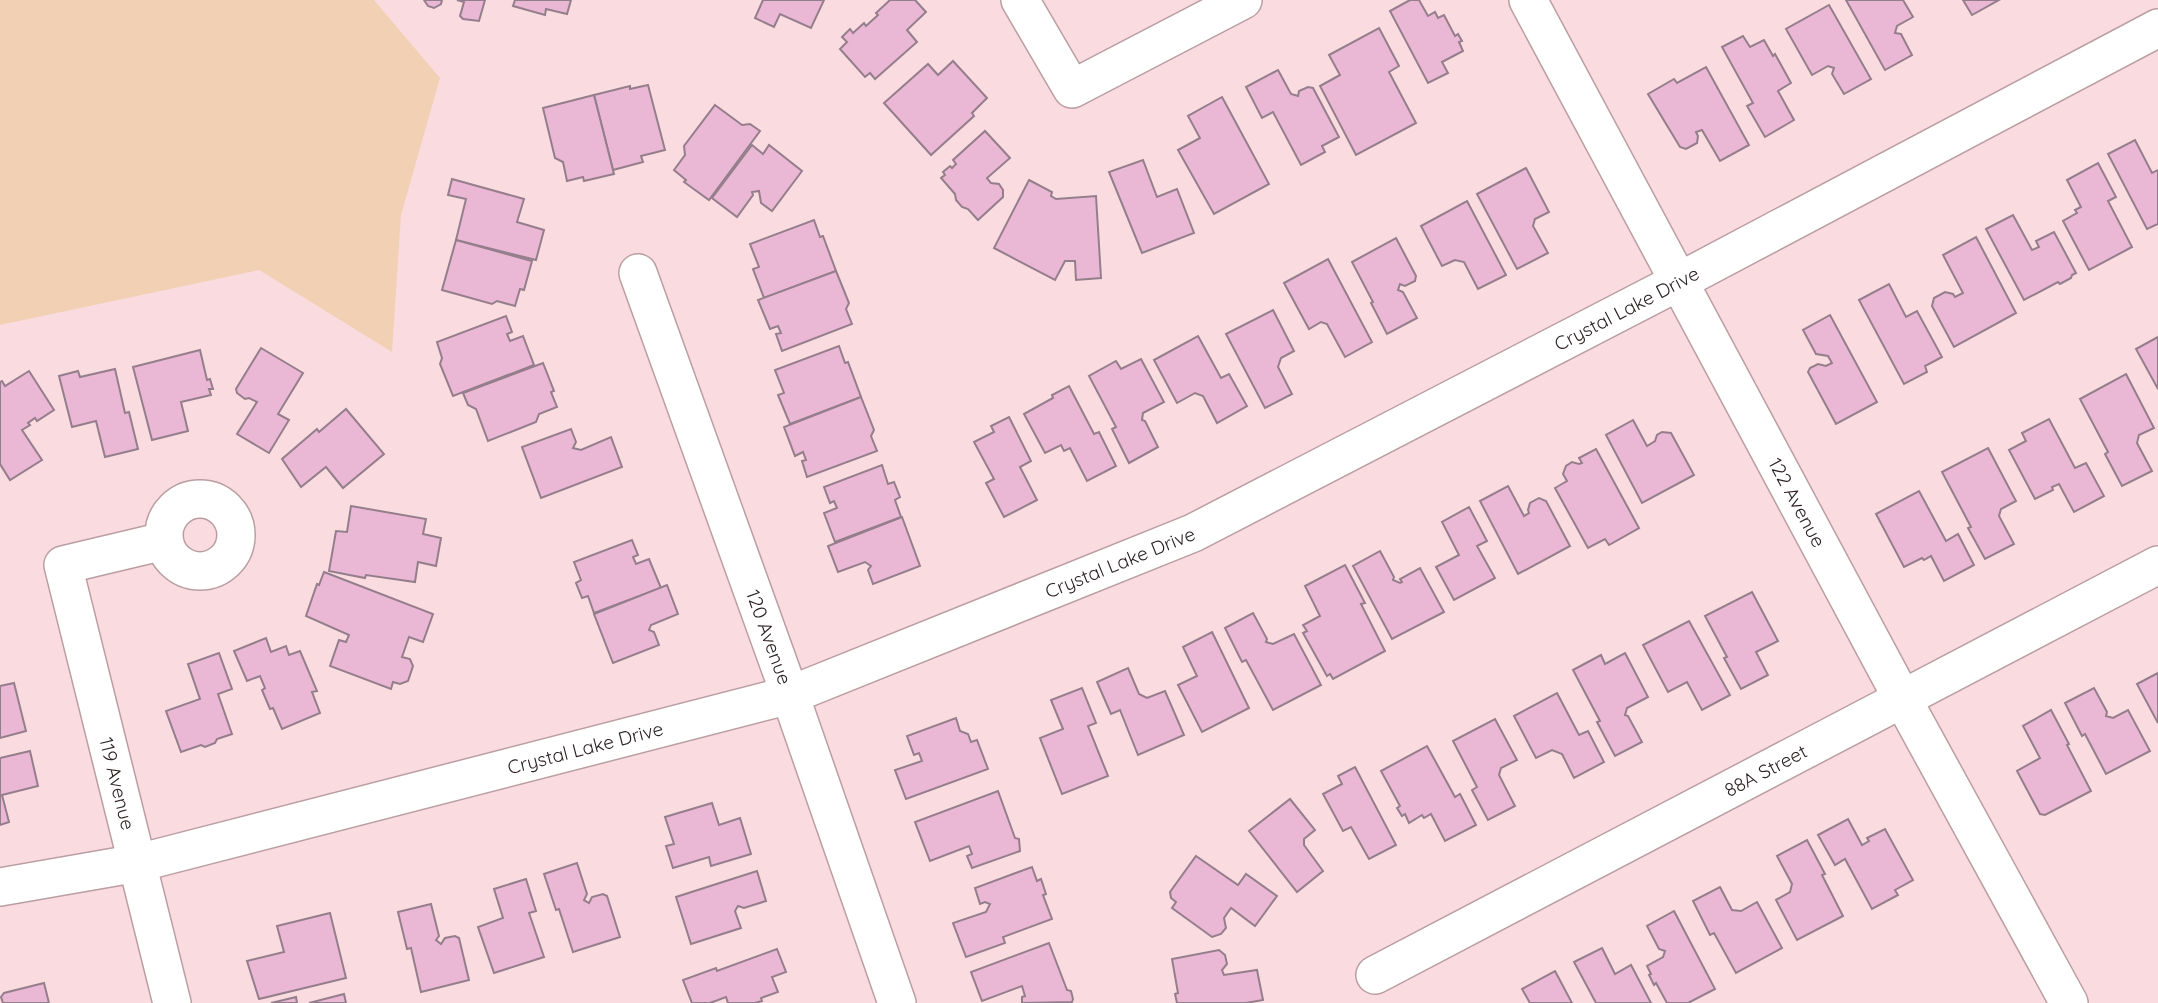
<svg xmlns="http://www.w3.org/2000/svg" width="2158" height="1003" viewBox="0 0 2158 1003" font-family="Quicksand,sans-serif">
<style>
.green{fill:#f2d0b4}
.building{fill:#eab8d5;stroke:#957e8b;stroke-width:2}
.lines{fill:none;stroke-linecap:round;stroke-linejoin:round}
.minor-casing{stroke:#ba9ea2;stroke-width:40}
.minor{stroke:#fff;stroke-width:37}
.labels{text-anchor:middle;stroke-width:7;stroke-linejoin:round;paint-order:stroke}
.street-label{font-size:19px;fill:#2c2122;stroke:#fbeef0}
</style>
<rect width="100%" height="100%" fill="#fadce0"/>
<polygon class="green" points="0,0 374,0 440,78 401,215 392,352 259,270 0,325"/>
<g class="building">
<polygon points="424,0 442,0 441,4 434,8 428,6"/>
<polygon points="457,0 485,0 479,21 463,19 460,16 464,2"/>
<polygon points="515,0 571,0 567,14 546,9 545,15 513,6"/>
<polygon points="763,0 824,0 811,28 780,14 774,27 755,18"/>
<polygon points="890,0 915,0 926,12 907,30 917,42 875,79 870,73 865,77 840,49 847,42 842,37 850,29 853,33 864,23 866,26 878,15 876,13"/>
<polygon points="1410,0 1419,0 1428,16 1435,12 1438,18 1444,15 1455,36 1458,34 1462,41 1459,42 1463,51 1442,62 1448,73 1428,83 1390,11"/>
<polygon points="1846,0 1903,0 1913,17 1897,26 1895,33 1901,34 1912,55 1885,70"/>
<polygon points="1963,0 1999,0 1972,15"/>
<polygon points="1829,5 1871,79 1844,94 1832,74 1834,68 1828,66 1812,75 1786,29"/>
<polygon points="1379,28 1399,66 1389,72 1416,123 1356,155 1320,86 1340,75 1329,55"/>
<polygon points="1743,36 1750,47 1764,40 1773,56 1775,54 1791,83 1778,91 1794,120 1765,137 1747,106 1753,103 1722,47"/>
<polygon points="953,61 987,98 972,113 974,116 931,155 884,103 928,64 938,75"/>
<polygon points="1706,67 1749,145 1720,161 1702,130 1696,132 1698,136 1697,143 1686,149 1680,147 1648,94 1674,79 1677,83"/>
<polygon points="1278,70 1291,94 1298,96 1299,91 1308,87 1313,88 1339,137 1322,146 1325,152 1301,165 1273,112 1262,118 1246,87"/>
<polygon points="648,85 665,150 641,156 643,162 613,170 594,95 630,86 630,89"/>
<polygon points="594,95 614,174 584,181 583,177 567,181 563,162 555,158 543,108"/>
<polygon points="1222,97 1269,184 1214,214 1178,150 1200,138 1188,116"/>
<polygon points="715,105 742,125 750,124 760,131 709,200 684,182 686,180 674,170 685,155 684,146"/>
<polygon points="985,131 1010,158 987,178 991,183 999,184 1003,190 1003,197 978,220 968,209 962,207 956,200 955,194 941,178 945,175 943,172 950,166 952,168 956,164 953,160"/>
<polygon points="2135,140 2152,173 2158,170 2158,224 2147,229 2108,154"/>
<polygon points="752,145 763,154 769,145 802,171 772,211 761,203 759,191 752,192 753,195 737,217 712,198"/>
<polygon points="1143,160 1157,197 1177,189 1194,233 1142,253 1109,172"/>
<polygon points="2098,163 2116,197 2108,201 2132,247 2089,270 2063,221 2077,213 2075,210 2081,207 2067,180"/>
<polygon points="1526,168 1549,212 1535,219 1533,226 1548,253 1517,269 1477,194"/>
<polygon points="452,179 524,199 517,222 544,230 536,260 456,240 466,199 448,195"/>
<polygon points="1029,180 1052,192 1051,196 1056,199 1096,196 1101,278 1076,280 1075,261 1065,261 1055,280 994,248"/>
<polygon points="1467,201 1506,275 1478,289 1464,262 1455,260 1442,266 1421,226"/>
<polygon points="2013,215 2032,250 2039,247 2036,241 2054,232 2076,273 2072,275 2071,278 2060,284 2058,282 2024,300 1986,229"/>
<polygon points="814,220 820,237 823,236 836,271 764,298 753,269 759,267 750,244"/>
<polygon points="1976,237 2016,313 1954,347 1932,306 1934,298 1945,292 1953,294 1955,297 1963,293 1943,255"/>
<polygon points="1396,238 1416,276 1415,281 1405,286 1400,284 1398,290 1403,292 1417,318 1387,334 1371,303 1373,302 1352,262"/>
<polygon points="456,240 532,261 524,290 520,289 515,306 497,301 492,304 442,290"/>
<polygon points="1328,259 1372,342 1345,357 1327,324 1321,322 1309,329 1284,283"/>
<polygon points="836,271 849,303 846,309 852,324 782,351 776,334 781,333 778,326 770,329 758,300"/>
<polygon points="1889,284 1906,317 1917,311 1942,357 1925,366 1927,372 1904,384 1859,300"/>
<polygon points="1273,310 1294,351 1281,358 1278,367 1292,394 1265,408 1226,334"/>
<polygon points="1830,315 1877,402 1836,424 1808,372 1810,368 1818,364 1826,366 1832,363 1828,356 1816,354 1803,330"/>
<polygon points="506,316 512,332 507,334 510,341 523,336 534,365 453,396 440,364 442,358 437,342"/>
<polygon points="1198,336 1221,378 1229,374 1247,406 1217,423 1203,396 1195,393 1177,403 1154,360"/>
<polygon points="2158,337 2158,389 2136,349"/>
<polygon points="839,346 845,363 848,362 861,397 790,424 778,395 784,393 775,370"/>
<polygon points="261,348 303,373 278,414 289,420 269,453 237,434 257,402 249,398 245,399 237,393 236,389"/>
<polygon points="200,350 207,380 210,379 213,389 209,389 211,395 181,402 188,431 152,440 133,367"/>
<polygon points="1141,359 1164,402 1143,413 1142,420 1145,421 1158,447 1129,463 1112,429 1116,427 1089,376 1116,361 1121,369"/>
<polygon points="543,363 554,391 551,392 557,407 539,414 536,422 488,441 476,409 468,405 463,393"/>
<polygon points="115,369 125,413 129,412 138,449 105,457 96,421 72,427 59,376 78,371 80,377"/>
<polygon points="29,371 54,410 37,421 35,418 28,423 30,425 22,430 42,460 10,480 0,464 0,382 2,381 5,386"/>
<polygon points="2126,374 2154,428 2139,435 2137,443 2152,471 2122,486 2105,454 2108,452 2080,399"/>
<polygon points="1069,386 1094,434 1099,432 1116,466 1087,481 1070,448 1064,451 1061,445 1045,453 1024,414 1053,398 1052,395"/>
<polygon points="861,397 874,430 871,436 877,451 807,477 802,461 806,460 803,452 795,456 784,427"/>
<polygon points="346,409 384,454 343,488 326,467 301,487 282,459 317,429 319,432"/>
<polygon points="1009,417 1031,461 1020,467 1037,500 1004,517 986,483 994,479 974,442 994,432 991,426"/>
<polygon points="2049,419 2075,468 2086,463 2104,496 2074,512 2059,484 2052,487 2053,490 2035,499 2009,450 2026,441 2022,433"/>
<polygon points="1633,420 1647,446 1655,441 1657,435 1662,432 1671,433 1694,475 1642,503 1606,435"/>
<polygon points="571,429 576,442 573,448 581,450 611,437 622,467 541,498 522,447"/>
<polygon points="1988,448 2016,501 2001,509 1999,516 2014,544 1985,559 1968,528 1971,527 1942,472"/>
<polygon points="1596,449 1639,528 1609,545 1605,539 1588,548 1555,488 1567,481 1563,474 1566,466 1572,462 1579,464 1582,463 1579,458"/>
<polygon points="882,465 888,484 894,482 900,497 895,500 901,517 835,542 824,513 837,508 834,501 830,503 824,487"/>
<polygon points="1508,486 1524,516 1529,513 1528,510 1530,503 1539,498 1546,501 1570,546 1518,574 1480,501"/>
<polygon points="1919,491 1946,541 1958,534 1974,565 1944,581 1931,556 1924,560 1922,558 1904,567 1876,514"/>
<polygon points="351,506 426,519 423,534 441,538 436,566 418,562 415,582 366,575 365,578 329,571 336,531 347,532"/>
<polygon points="1469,507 1487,541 1477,546 1495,578 1454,600 1436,567 1459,555 1442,522"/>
<polygon points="902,517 920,566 873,584 868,570 871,566 865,562 838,572 828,546"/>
<polygon points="632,540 638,555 633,557 636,564 649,559 661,588 594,613 588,596 582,598 576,583 581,580 574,562"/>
<polygon points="1380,551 1394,577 1393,580 1400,583 1402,582 1400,579 1420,568 1444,612 1392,639 1353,566"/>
<polygon points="1345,565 1365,603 1361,604 1385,651 1333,679 1330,674 1327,676 1303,633 1307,631 1303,625 1320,616 1305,586"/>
<polygon points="324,572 433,614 423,642 409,637 402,657 410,659 413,666 408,681 400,684 393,682 391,689 330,666 339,640 346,642 349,635 306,616 317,584 319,585"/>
<polygon points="667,585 678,614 651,625 649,630 654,632 659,645 613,663 594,614"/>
<polygon points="1752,592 1778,641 1756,652 1768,675 1741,689 1724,658 1727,657 1705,616"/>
<polygon points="1253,613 1267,639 1266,642 1273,644 1294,634 1321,685 1273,710 1246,660 1242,662 1225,628"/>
<polygon points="1689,621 1730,695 1702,710 1687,682 1668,692 1643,645"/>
<polygon points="1212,632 1249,708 1202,732 1178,685 1197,676 1183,647"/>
<polygon points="266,638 271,652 286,646 289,655 300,651 317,691 312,692 320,713 282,729 273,708 270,709 262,690 265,688 260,676 247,681 234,651"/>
<polygon points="219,653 232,689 218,694 232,734 217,739 215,743 205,747 201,745 181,752 166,711 200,699 188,664"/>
<polygon points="1625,653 1648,697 1627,708 1625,715 1628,716 1642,742 1615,756 1597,722 1600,721 1573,670 1601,655 1605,664"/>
<polygon points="1128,668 1139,694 1147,698 1165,691 1184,735 1138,755 1120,710 1111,714 1097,682"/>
<polygon points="2158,673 2158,723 2137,684"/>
<polygon points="14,683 26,731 0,738 0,686"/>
<polygon points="1082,688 1096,723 1088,726 1108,776 1062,794 1040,738 1063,729 1051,700"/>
<polygon points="2094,688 2107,712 2106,716 2113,718 2128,710 2150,751 2106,774 2085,734 2082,736 2065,703"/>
<polygon points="1557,693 1579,735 1588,731 1604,762 1574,778 1562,754 1552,750 1536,758 1514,716"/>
<polygon points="2051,710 2069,744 2067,745 2091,791 2045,815 2040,814 2017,771 2040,758 2023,726"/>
<polygon points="956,718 960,731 968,734 971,742 977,740 988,769 906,799 895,770 922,761 919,753 914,755 907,736"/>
<polygon points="1495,719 1517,760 1501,768 1499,775 1515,806 1488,820 1472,790 1477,787 1453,741"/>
<polygon points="1427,746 1455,797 1460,794 1476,825 1445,841 1431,814 1424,818 1422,815 1409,823 1405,814 1402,816 1397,808 1400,806 1381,771"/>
<polygon points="30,751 38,786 2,795 9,822 0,825 0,758"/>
<polygon points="1355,767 1396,845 1369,859 1351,827 1343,831 1323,794 1342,784 1338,776"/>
<polygon points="998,791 1015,838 1019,839 1020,851 972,868 967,856 972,854 969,846 930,861 915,822"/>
<polygon points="1290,799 1315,830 1304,839 1304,845 1323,871 1297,892 1249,831"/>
<polygon points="712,803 719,825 740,818 751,854 711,866 709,857 673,868 666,846 674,844 665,817"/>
<polygon points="1848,819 1862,845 1869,841 1867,838 1885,829 1913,880 1895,890 1898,895 1872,909 1845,859 1835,865 1818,835"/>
<polygon points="1807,840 1825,874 1822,875 1843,916 1797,940 1776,900 1790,892 1792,884 1777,856"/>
<polygon points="1196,856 1238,885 1246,874 1277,896 1255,926 1231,908 1224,918 1226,928 1221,934 1212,937 1172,908 1176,902 1171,898 1170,892"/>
<polygon points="577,863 587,894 584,900 589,903 592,897 603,894 607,896 620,937 573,952 559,909 556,910 544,874"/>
<polygon points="1032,867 1037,881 1041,879 1046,894 1043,895 1052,919 1003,937 1005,943 966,957 953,923 986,912 990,904 985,902 980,904 975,888"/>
<polygon points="757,871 766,901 744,908 738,906 735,911 741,928 691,944 676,897"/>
<polygon points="526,879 536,911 529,913 544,957 494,973 478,927 503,918 494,889"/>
<polygon points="1720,887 1732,910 1741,911 1757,902 1782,948 1736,973 1714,933 1710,935 1693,901"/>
<polygon points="431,904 439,936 436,940 441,944 445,938 455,936 459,938 469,980 421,992 411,948 407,949 398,912"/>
<polygon points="1674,911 1715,989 1688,1003 1667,1003 1656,983 1654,985 1649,975 1651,974 1647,966 1663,957 1665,951 1659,949 1647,926"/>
<polygon points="330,913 346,978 259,999 247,961 284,952 277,926"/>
<polygon points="1049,943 1067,990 1071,991 1073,999 1072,1002 1022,1003 1022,997 1025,996 1022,986 982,1001 971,972"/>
<polygon points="1602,948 1615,974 1631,965 1651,1003 1596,1003 1574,962"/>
<polygon points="777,949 786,972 772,977 778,992 761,998 762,1001 755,1003 728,1003 726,997 710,1003 692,1003 683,980 716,968 717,971"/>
<polygon points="1219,950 1225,955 1227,964 1222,970 1224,975 1257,970 1263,1000 1246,1003 1177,1003 1175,994 1178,993 1172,959"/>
<polygon points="1555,971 1572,1003 1530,1003 1522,989"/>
<polygon points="44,983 49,1003 3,1003 1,997 4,993"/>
<polygon points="344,994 346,1003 309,1003"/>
<polygon points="296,997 297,1003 271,1003"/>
</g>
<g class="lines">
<g class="minor-casing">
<g id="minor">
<polyline points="1020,0 1072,89 1243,0"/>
<path id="s1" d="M1528 0 1903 700 2069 1003"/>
<path id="s2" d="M638 273 790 695 897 1003"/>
<circle cx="200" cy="535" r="36"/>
<path id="s3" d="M164 541 63 565 172 1003"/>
<path id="s4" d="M0 887 138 863 790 695 1193 533 1678 282 2158 28"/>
<path id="s5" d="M1375 975 2158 565"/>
</g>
</g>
<use href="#minor" class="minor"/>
</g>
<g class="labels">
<g class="street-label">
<text dy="7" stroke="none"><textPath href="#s4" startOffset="1736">Crystal Lake Drive</textPath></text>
<text dy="7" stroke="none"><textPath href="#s1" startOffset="570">122 Avenue</textPath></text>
<text dy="7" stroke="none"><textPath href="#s4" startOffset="1169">Crystal Lake Drive</textPath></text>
<text dy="7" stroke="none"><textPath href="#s2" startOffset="387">120 Avenue</textPath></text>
<text dy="7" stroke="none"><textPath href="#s4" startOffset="602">Crystal Lake Drive</textPath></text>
<text dy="7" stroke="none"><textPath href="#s5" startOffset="441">88A Street</textPath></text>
<text dy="7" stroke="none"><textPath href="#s3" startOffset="329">119 Avenue</textPath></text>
</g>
</g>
</svg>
